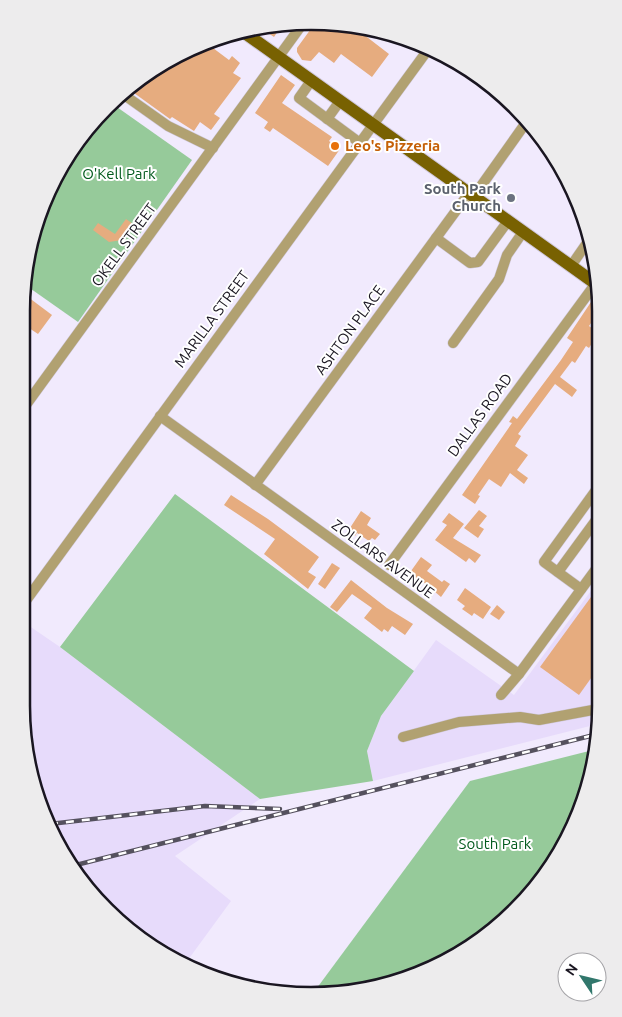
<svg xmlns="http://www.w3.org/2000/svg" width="622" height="1017" viewBox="0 0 622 1017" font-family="Ubuntu,sans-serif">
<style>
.built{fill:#e7dbfb}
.green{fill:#96ca9a}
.building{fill:#e6ac7f}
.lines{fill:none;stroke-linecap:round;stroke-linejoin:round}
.minor-casing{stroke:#cfc8da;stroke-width:11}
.major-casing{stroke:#cfc8da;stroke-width:14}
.minor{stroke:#b1a171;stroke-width:10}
.major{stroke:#786101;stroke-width:12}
.rail-casing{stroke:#55515e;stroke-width:4.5}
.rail{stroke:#fff;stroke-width:2.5;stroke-dasharray:8;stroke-linecap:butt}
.food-dot{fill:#e8710a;stroke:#fff;stroke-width:2}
.worship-dot{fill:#6b7280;stroke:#fff;stroke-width:2}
.labels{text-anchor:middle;stroke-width:4;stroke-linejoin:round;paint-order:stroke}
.food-label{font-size:15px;font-weight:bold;fill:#c56008;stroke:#fff;text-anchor:start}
.park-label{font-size:15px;fill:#025a1d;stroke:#fff}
.worship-label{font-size:15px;font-weight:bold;fill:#5b616d;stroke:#fff;text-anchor:end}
.street-label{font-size:15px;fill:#1a1621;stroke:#fff}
.rim{fill:none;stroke:#1a1621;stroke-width:2.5}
</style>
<rect width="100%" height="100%" fill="#f1eafd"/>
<g class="built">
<polygon points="599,580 598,724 373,781 367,751 381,716 436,640 514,695"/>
<polygon points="22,621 60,647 260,799 175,856 231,901 185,964 150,947 81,882 37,799 21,706"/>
</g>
<g class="green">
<polygon points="114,105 192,160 78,322 24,284 24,273 43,200 81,135"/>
<polygon points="175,494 414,671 381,716 367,751 373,781 260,799 60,647"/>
<polygon points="597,749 579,817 541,882 472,947 404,980 311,996 470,781"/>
</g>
<g class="building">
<polygon points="270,25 278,31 274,37 261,28"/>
<polygon points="313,26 366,30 363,34 389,54 372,77 341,54 334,63 319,52 311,61 302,60 297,52 297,48"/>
<polygon points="209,45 229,60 232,56 240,63 233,73 241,78 214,114 220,118 211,130 200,122 194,131 172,117 170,119 134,93 144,79 166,60"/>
<polygon points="281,75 295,85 282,103 332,137 329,141 340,149 328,166 273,128 270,132 264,128 268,122 255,113"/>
<polygon points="126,219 133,224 122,240 109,242 93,230 98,223 115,234"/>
<polygon points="24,294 52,315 38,334 23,324"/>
<polygon points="593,299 600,304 600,310 589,326 600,334 600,345 594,340 589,348 586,346 575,363 572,361 560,377 577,390 572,397 555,384 518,434 521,436 515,446 528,455 517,470 528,478 524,484 510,473 501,487 489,479 478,495 480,496 475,504 462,495 512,423 509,422 513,416 517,419 520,415 561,360 573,342 567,338"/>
<polygon points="231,495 268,519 319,557 308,572 316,577 308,589 264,554 275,539 224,505"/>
<polygon points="479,510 487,516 479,526 484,529 478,538 464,528"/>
<polygon points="361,511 371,518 367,525 380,534 375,540 372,538 369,541 357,533 355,536 348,531"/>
<polygon points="449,513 464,524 453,538 481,555 475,563 469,558 466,562 435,540 447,525 442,522"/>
<polygon points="421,557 432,565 427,571 442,582 444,580 450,584 441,597 421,580 417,586 406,578"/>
<polygon points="332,563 340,568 325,589 318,584"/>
<polygon points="351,580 387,608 413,624 405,635 392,626 388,632 384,629 382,632 364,618 372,608 352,594 337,612 330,607"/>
<polygon points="599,586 599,667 579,695 540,667"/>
<polygon points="465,588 491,607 483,619 474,613 472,616 462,609 465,606 457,600"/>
<polygon points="497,605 505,612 499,620 490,614"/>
</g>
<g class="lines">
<g class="minor-casing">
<g id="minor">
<polyline points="311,81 299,98 360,143"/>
<polyline points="127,94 127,97 168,126 213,148"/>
<polyline points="327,119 340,101"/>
<polyline points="474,196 525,124"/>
<polyline points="436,238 470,263 478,262 508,221"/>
<polyline points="571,266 591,237"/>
<polyline points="453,343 499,279 507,255 523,232"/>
<polyline points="23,409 301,26"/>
<polyline points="160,416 519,674 599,565"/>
<polyline points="255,485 469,193"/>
<polyline points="389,565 596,283"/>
<polyline points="558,572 599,516"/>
<polyline points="581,589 544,562 599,486"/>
<polyline points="22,606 427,51"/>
<polyline points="501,695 519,674"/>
<polyline points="403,737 459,722 520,717 539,720 598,709"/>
</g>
</g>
<g class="major-casing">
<polyline id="major" points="245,33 599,286"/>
</g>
<use href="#minor" class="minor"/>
<use href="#major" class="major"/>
<g class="rail-casing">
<g id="rail">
<polyline points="50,824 205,806 280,809"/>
<polyline points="72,866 598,734"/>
</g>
</g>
<use href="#rail" class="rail"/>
</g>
<circle class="food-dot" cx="335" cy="146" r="5"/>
<circle class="worship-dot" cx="511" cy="198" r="5"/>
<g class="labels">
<g class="food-label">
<text x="345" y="151">Leo's Pizzeria</text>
</g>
<g class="park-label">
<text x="119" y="179">O'Kell Park</text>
<text x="495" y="849">South Park</text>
</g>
<g class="worship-label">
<text x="501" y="194">South Park<tspan x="501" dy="17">Church</tspan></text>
</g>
<g class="street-label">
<text transform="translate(124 245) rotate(-54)" y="5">OKELL STREET</text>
<text transform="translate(212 319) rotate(-54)" y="5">MARILLA STREET</text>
<text transform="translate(350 330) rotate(-54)" y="5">ASHTON PLACE</text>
<text transform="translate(480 415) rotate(-54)" y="5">DALLAS ROAD</text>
<text transform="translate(383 559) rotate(36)" y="5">ZOLLARS AVENUE</text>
</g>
</g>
<path d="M0 0H622V1017H0ZM311 30H311A281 281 0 0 1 592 311V706A281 281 0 0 1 311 987H311A281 281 0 0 1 30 706V311A281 281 0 0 1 311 30Z" fill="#edeced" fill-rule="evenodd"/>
<path class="rim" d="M311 30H311A281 281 0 0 1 592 311V706A281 281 0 0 1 311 987H311A281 281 0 0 1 30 706V311A281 281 0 0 1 311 30Z"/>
<g transform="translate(582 977) rotate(305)"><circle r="24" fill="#ffffff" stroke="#a3a2a6"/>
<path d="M0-4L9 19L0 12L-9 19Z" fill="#31776c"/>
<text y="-8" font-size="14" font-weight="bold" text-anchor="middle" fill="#1a1621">N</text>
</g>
</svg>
